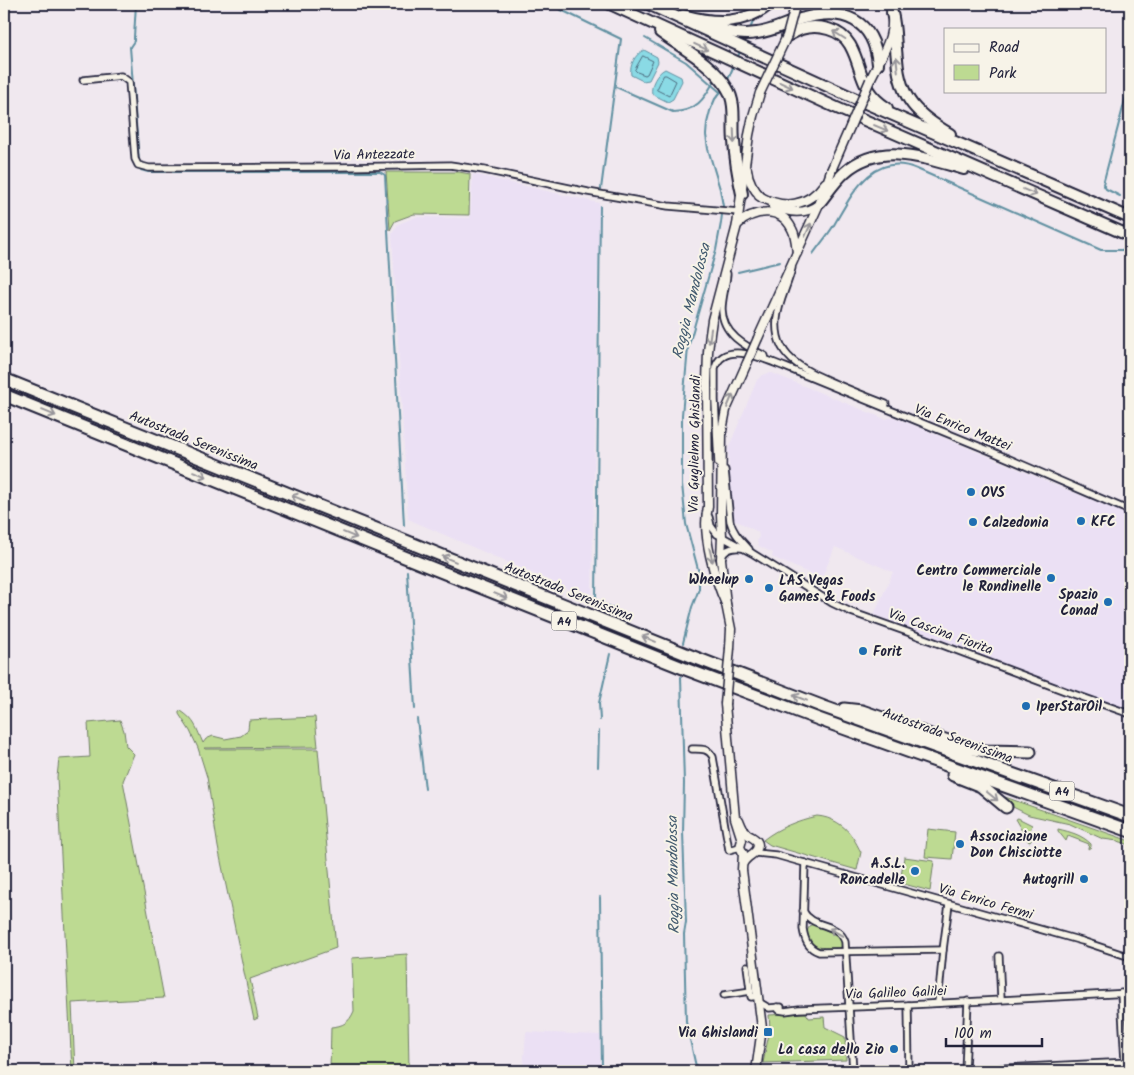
<svg xmlns="http://www.w3.org/2000/svg" width="1134" height="1075" viewBox="0 0 1134 1075" font-family="Kalam,sans-serif">
<style>
.built{fill:#ebe0f4}
.green{fill:#bdda92;stroke:#707e66}
.water{fill:#8adae5;stroke:#6090a1}
.lines{fill:none;stroke-linecap:round;stroke-linejoin:round}
.shore{stroke:#4c6c7f;stroke-width:1}
.stream{stroke:#6090a1;stroke-width:2}
.minor-casing{stroke:#22223b;stroke-width:9}
.tertiary-casing{stroke:#22223b;stroke-width:11}
.trunk-casing{stroke:#22223b;stroke-width:14}
.motorway-casing{stroke:#22223b;stroke-width:15}
.minor{stroke:#f7f3e8;stroke-width:5.5}
.tertiary{stroke:#f7f3e8;stroke-width:8}
.trunk{stroke:#f7f3e8;stroke-width:10}
.motorway{stroke:#f7f3e8;stroke-width:11}
.tertiary-bridge-casing{stroke:#22223b;stroke-width:11;stroke-linecap:butt}
.tertiary-bridge{stroke:#f7f3e8;stroke-width:8}
.oneway{stroke:#97959a}
.poi-dot{fill:#1f6fb2;stroke:#f7f3e8;stroke-width:2}
.labels{text-anchor:middle;stroke-width:4;stroke-linejoin:round;paint-order:stroke}
.shield{fill:#f7f3e8;stroke:#62616f;stroke-width:1}
.shield-label{font-size:12px;font-weight:bold;fill:#22223b}
.street-label{font-size:14px;fill:#22223b;stroke:#f7f3e8}
.poi-label{font-size:14px;font-weight:bold;fill:#22223b;stroke:#f7f3e8;text-anchor:start}
.water-label{font-size:15px;font-style:italic;fill:#41596e;stroke:#f7f3e8}
</style>
<rect width="100%" height="100%" fill="#f0e8ef"/>
<filter id="ink" filterUnits="userSpaceOnUse"><feTurbulence type="fractalNoise" baseFrequency=".02" numOctaves="2"/><feDisplacementMap in="SourceGraphic" scale="10" xChannelSelector="R" yChannelSelector="G"/><feConvolveMatrix kernelMatrix="1 2 1 2 8 2 1 2 1" color-interpolation-filters="sRGB"/></filter>
<g filter="url(#ink)">
<g class="built">
<polygon points="473,174 599,203 592,599 408,519 392,234 398,224 416,217 470,218"/>
<polygon points="768,373 772,373 885,419 894,417 1130,516 1130,711 874,615 893,572 835,547 820,582 812,578 813,575 772,557 773,553 759,546 757,542 759,536 758,532 735,520 732,515 728,449 757,380 761,376"/>
<polygon points="526,1032 600,1035 600,1071 523,1071"/>
</g>
<g class="green">
<polygon points="386,172 459,172 470,174 469,215 414,214 395,221 390,230"/>
<path d="M181 711C196 721 196 728 203 743L206 739 213 736 225 739 241 736 245 733 248 729 249 720 315 717 318 747 204 748 205 749H318L336 948 250 979 258 1018 254 1020 218 847 207 777 198 748 190 731 179 714V712Z"/>
<polygon points="120,720 124,731 126,746 134,754 123,781 164,998 72,1003 75,1071 72,1071 57,777 59,759 90,757 88,723"/>
<polygon points="1005,797 1130,841 1130,845 1118,841 1103,839 1070,824 1029,815 1011,806 1003,798"/>
<path d="M817 816C831 817 845 825 853 838 856 842 858 847 861 852L857 870 770 845 763 840C778 828 798 820 817 816Z"/>
<polygon points="1018,818 1032,825 1028,836 1033,837 1030,842 1028,841 1015,819"/>
<polygon points="928,829 955,832 952,859 925,857"/>
<path d="M1058 829C1071 832 1082 835 1091 844V847L1088 849 1089 844 1068 836 1066 841 1058 831Z"/>
<polygon points="904,857 934,861 930,891 900,883"/>
<path d="M813 924 837 935 842 942 841 948C833 948 823 949 816 946 807 943 803 929 813 924Z"/>
<path d="M407 954 409 1071H330L331 1027C343 1026 349 1023 354 1011L352 958Z"/>
<polygon points="806,1013 809,1018 824,1017 825,1027 845,1037 846,1060 763,1063 769,1034 772,1034 772,1028 770,1028 769,1015"/>
</g>
<g class="water">
<path d="M644 50 657 57 658 62 649 80 643 81 631 75C629 66 635 54 644 50Z"/>
<path d="M665 69 681 77 682 81 673 99 668 102 652 94C650 85 657 73 665 69Z"/>
</g>
<g class="lines">
<g class="shore">
<polygon points="643,56 653,61 647,74 645,75 637,72 635,70"/>
<polygon points="664,75 666,75 676,81 669,96 657,90"/>
</g>
<g class="stream">
<polyline points="136,4 134,37 134,41 130,47 139,161"/>
<polyline points="549,4 621,39 601,189"/>
<path d="M705 4C721 8 735 8 751 4"/>
<polyline points="717,4 723,4"/>
<polyline points="750,29 755,17"/>
<polyline points="645,38 686,62 720,92"/>
<polyline points="737,59 741,49"/>
<polyline points="727,82 734,65"/>
<path d="M616 87 673 112C696 111 704 100 714 81"/>
<polyline points="141,170 148,172 380,172 385,175 404,525"/>
<polyline points="1120,196 1106,189 1103,184 1130,81"/>
<polyline points="600,206 596,601 616,610 618,614"/>
<path d="M813 254C820 244 828 235 834 225 852 194 873 150 917 169L1101 250H1122L1130 252"/>
<polyline points="738,272 780,262"/>
<polyline points="407,571 415,709"/>
<polyline points="683,643 692,607 699,589 699,573 686,524 682,484 682,415 688,348 716,250 721,223 723,206 720,189 708,149 706,135 707,123 710,111 715,99 724,88"/>
<polyline points="681,677 684,783 683,832 686,922 684,934 686,1022 697,1071"/>
<polyline points="417,719 425,789"/>
<polyline points="600,720 599,703 610,654"/>
<polyline points="598,767 599,731"/>
<polyline points="600,897 602,1071"/>
</g>
<g class="minor-casing">
<g id="minor">
<polyline points="83,80 121,76 129,82 135,159 138,165 149,168 339,167 450,165 484,170 588,192 668,206 739,212"/>
<path d="M792 268C788 285 778 303 777 319 773 359 807 371 836 384 853 391 869 398 886 404"/>
<path d="M727 274C726 286 722 298 722 309 722 334 745 346 765 356"/>
<path d="M718 463 715 400V368C724 339 766 360 785 367L993 452 1130 511"/>
<path d="M725 470 730 521C733 533 741 540 749 549"/>
<polyline points="709,517 711,526 717,534 752,553 832,603 851,612 913,634 1065,691 1130,714"/>
<path d="M722 557C725 549 732 547 741 548"/>
<path d="M692 749C701 749 708 748 713 757L729 850 740 847"/>
<polyline points="755,853 776,855 1082,941 1130,957"/>
<path d="M805 863 803 929C805 941 808 948 819 952L943 950"/>
<path d="M803 911C813 929 839 922 845 942L853 1071"/>
<polyline points="999,956 1001,999"/>
<polyline points="747,966 751,997 758,996"/>
<polyline points="1121,993 1125,1062"/>
<polyline points="724,995 751,991"/>
<polyline points="759,1002 769,1008 781,1007"/>
<polyline points="938,1003 943,950 949,904"/>
<polyline points="908,1005 909,1071"/>
<polyline points="777,1007 779,1010 785,1011 799,1009 908,1005 1130,993"/>
<polyline points="965,1070 1130,1062"/>
<polyline points="965,1071 968,1001"/>
</g>
</g>
<g class="tertiary-casing">
<g id="tertiary">
<path d="M870 80C881 57 900 30 889 4"/>
<path d="M747 169C748 181 754 190 762 198"/>
<polyline points="830,173 850,127"/>
<path d="M759 196C784 210 808 207 825 183"/>
<path d="M773 206C788 213 806 215 819 204"/>
<path d="M737 225C753 210 780 205 792 229 796 236 796 245 797 253"/>
<polyline points="758,338 820,202 832,169"/>
<path d="M726 604C715 580 701 533 708 507L707 383 708 352 710 334 712 320 737 225 749 135 753 116 760 93"/>
<polyline points="730,648 731,629 726,604 721,559 722,537 721,514 722,431 726,410 747,363"/>
<polyline points="725,704 735,818 742,840 740,847 743,853 742,870 762,1028 756,1071"/>
<path d="M739 820C741 825 743 831 747 834 752 838 761 840 757 849 755 854 747 856 743 863"/>
</g>
</g>
<g class="trunk-casing">
<g id="trunk">
<polyline points="610,4 837,108 1130,236"/>
<polyline points="648,4 847,95 1130,218"/>
<path d="M892 13C896 28 895 44 897 59 900 100 918 115 950 134"/>
<path d="M683 15C715 24 744 25 770 4"/>
<path d="M708 26C724 31 739 36 757 33 774 31 788 22 804 18 844 7 874 20 878 64"/>
<path d="M660 32C683 49 712 63 727 88 737 104 732 123 734 141 735 158 738 176 742 194"/>
<path d="M787 36C792 34 796 31 801 29 818 24 841 29 850 45 864 70 858 89 887 108"/>
<path d="M820 202C828 192 835 181 845 172 880 141 925 158 964 169"/>
</g>
</g>
<g class="motorway-casing">
<g id="motorway">
<polyline points="4,379 691,656 824,707 1130,816"/>
<polyline points="4,395 417,562 688,670 821,720 1130,831"/>
<polyline points="844,709 862,711 968,748 985,751 1030,752"/>
<polyline points="953,775 981,786 1006,807"/>
</g>
</g>
<use href="#minor" class="minor"/>
<use href="#tertiary" class="tertiary"/>
<use href="#trunk" class="trunk"/>
<use href="#motorway" class="motorway"/>
<g class="tertiary-bridge-casing">
<g id="tertiary-bridge">
<polyline points="760,93 787,36 795,6"/>
<polyline points="850,127 870,80"/>
<polyline points="747,363 758,338"/>
<polyline points="725,704 730,648"/>
</g>
</g>
<use href="#tertiary-bridge" class="tertiary-bridge"/>
</g>
<defs><path id="oneway-shaft" d="M-6 0H5M1.5-3L5.5 0L1.5 3" fill="none" stroke-width="1.6" stroke-linecap="round" stroke-linejoin="round" transform="scale(1.25)"/></defs>
<g class="oneway">
<use href="#oneway-shaft" transform="translate(839 35) rotate(-148)"/>
<use href="#oneway-shaft" transform="translate(701 47) rotate(25)"/>
<use href="#oneway-shaft" transform="translate(897 64) rotate(-96)"/>
<use href="#oneway-shaft" transform="translate(786 85) rotate(24)"/>
<use href="#oneway-shaft" transform="translate(881 128) rotate(23)"/>
<use href="#oneway-shaft" transform="translate(734 136) rotate(88)"/>
<use href="#oneway-shaft" transform="translate(1030 192) rotate(23)"/>
<use href="#oneway-shaft" transform="translate(808 230) rotate(-66)"/>
<use href="#oneway-shaft" transform="translate(710 336) rotate(98)"/>
<use href="#oneway-shaft" transform="translate(730 401) rotate(-67)"/>
<use href="#oneway-shaft" transform="translate(49 413) rotate(22)"/>
<use href="#oneway-shaft" transform="translate(200 474) rotate(22)"/>
<use href="#oneway-shaft" transform="translate(298 498) rotate(-158)"/>
<use href="#oneway-shaft" transform="translate(350 535) rotate(22)"/>
<use href="#oneway-shaft" transform="translate(711 555) rotate(77)"/>
<use href="#oneway-shaft" transform="translate(449 559) rotate(-158)"/>
<use href="#oneway-shaft" transform="translate(501 596) rotate(22)"/>
<use href="#oneway-shaft" transform="translate(649 639) rotate(-158)"/>
<use href="#oneway-shaft" transform="translate(800 698) rotate(-159)"/>
<use href="#oneway-shaft" transform="translate(992 796) rotate(39)"/>
<use href="#oneway-shaft" transform="translate(836 932) rotate(-149)"/>
</g>
</g>
<g class="poi-dot">
<circle cx="971" cy="492" r="5"/>
<circle cx="1081" cy="521" r="5"/>
<circle cx="973" cy="522" r="5"/>
<circle cx="1051" cy="578" r="5"/>
<circle cx="749" cy="579" r="5"/>
<circle cx="769" cy="588" r="5"/>
<circle cx="1108" cy="602" r="5"/>
<circle cx="863" cy="651" r="5"/>
<circle cx="1026" cy="706" r="5"/>
<circle cx="960" cy="844" r="5"/>
<circle cx="915" cy="871" r="5"/>
<circle cx="1084" cy="879" r="5"/>
<rect x="763" y="1027" width="10" height="10" rx="2.5"/>
<circle cx="894" cy="1049" r="5"/>
</g>
<g class="labels">
<g class="shield">
<rect x="551.5" y="611.5" width="25" height="19" rx="4"/>
<rect x="1049.5" y="781.5" width="25" height="19" rx="4"/>
</g>
<g class="shield-label">
<text x="564" y="625">A4</text>
<text x="1062" y="795">A4</text>
</g>
<g class="street-label">
<text transform="translate(374 154) rotate(-1)" y="5">Via Antezzate</text>
<text transform="translate(963 427) rotate(22)" y="5">Via Enrico Mattei</text>
<text transform="translate(194 440) rotate(22)" y="5">Autostrada Serenissima</text>
<text transform="translate(694 444) rotate(-89)" y="5">Via Guglielmo Ghislandi</text>
<text transform="translate(569 591) rotate(22)" y="5">Autostrada Serenissima</text>
<text transform="translate(941 631) rotate(20)" y="5">Via Cascina Fiorita</text>
<text transform="translate(948 735) rotate(20)" y="5">Autostrada Serenissima</text>
<text transform="translate(986 901) rotate(16)" y="5">Via Enrico Fermi</text>
<text transform="translate(896 992) rotate(-2)" y="5">Via Galileo Galilei</text>
</g>
<g class="poi-label">
<text x="981" y="497">OVS</text>
<text x="1091" y="526">KFC</text>
<text x="983" y="527">Calzedonia</text>
<text x="1041" y="575" text-anchor="end">Centro Commerciale<tspan x="1041" dy="16">le Rondinelle</tspan></text>
<text x="739" y="584" text-anchor="end">Wheelup</text>
<text x="779" y="585">LAS Vegas<tspan x="779" dy="16">Games &amp; Foods</tspan></text>
<text x="1098" y="599" text-anchor="end">Spazio<tspan x="1098" dy="16">Conad</tspan></text>
<text x="873" y="656">Forit</text>
<text x="1036" y="711">IperStarOil</text>
<text x="970" y="841">Associazione<tspan x="970" dy="16">Don Chisciotte</tspan></text>
<text x="905" y="868" text-anchor="end">A.S.L.<tspan x="905" dy="16">Roncadelle</tspan></text>
<text x="1074" y="884" text-anchor="end">Autogrill</text>
<text x="758" y="1037" text-anchor="end">Via Ghislandi</text>
<text x="884" y="1054" text-anchor="end">La casa dello Zio</text>
</g>
<g class="water-label">
<text transform="translate(691 301) rotate(-76)" y="5">Roggia Mandolossa</text>
<text transform="translate(673 875) rotate(-91)" y="5">Roggia Mandolossa</text>
</g>
</g>
<rect width="1134" height="1075" fill="none" stroke="#f7f3e8" stroke-width="20"/>
<rect x="10" y="10" width="1114" height="1055" fill="none" stroke="#22223b" stroke-width="2" filter="url(#ink)"/>
<rect x="944" y="28" width="162" height="65" fill="#f7f3e8" stroke="#a29fa3"/>
<rect x="954" y="44" width="25" height="8" fill="#f7f3e8" stroke="#a29fa3"/>
<text x="989" y="52" font-size="15" fill="#22223b">Road</text>
<rect x="954" y="65" width="25" height="15" fill="#bdda92" stroke="#a29fa3"/>
<text x="989" y="78" font-size="15" fill="#22223b">Park</text>
<path d="M946 1038v8h96v-8" fill="none" stroke="#22223b" stroke-width="2.5"/>
<text x="954" y="1038" font-size="15" fill="#22223b" stroke="#f7f3e8" stroke-width="4" paint-order="stroke">100 m</text>
</svg>
